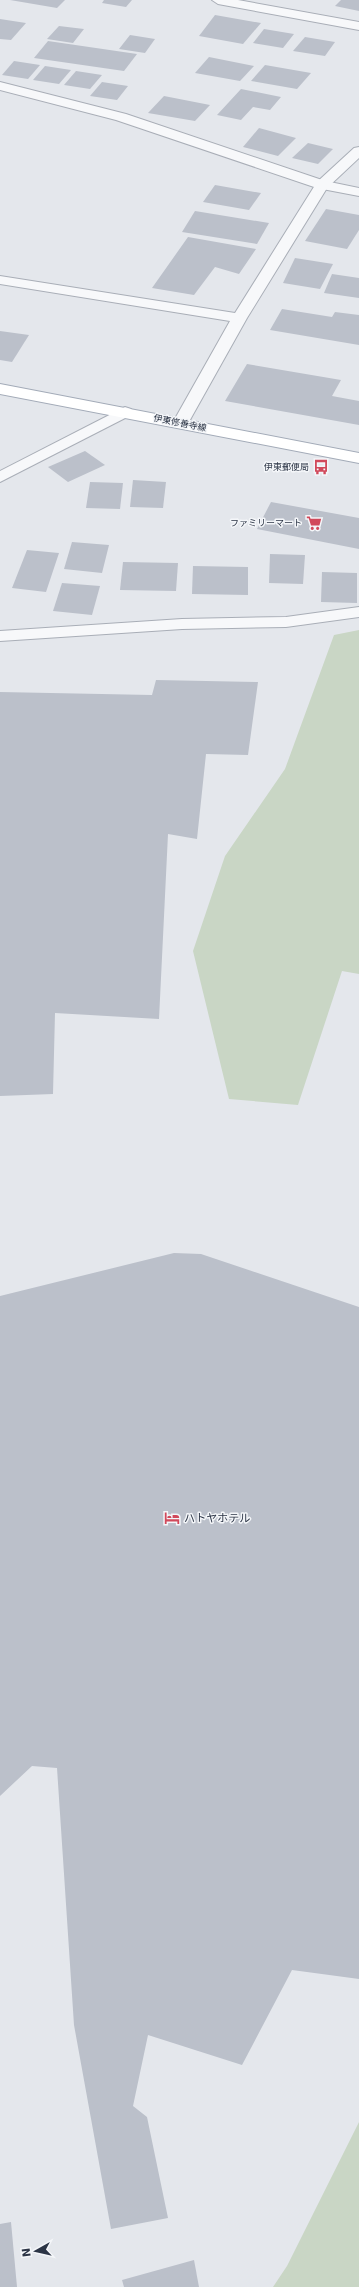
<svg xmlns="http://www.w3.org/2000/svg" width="359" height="2287" viewBox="0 0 359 2287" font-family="'DejaVu Sans','Noto Sans JP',sans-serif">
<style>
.green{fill:#c9d6c5}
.building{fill:#bbc0ca}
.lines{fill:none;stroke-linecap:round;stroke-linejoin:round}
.minor-casing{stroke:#a9aeb7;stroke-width:2}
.tertiary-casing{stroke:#a9aeb7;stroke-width:2}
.primary-casing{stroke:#a3abb8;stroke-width:2}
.minor{fill:#f7f8fa;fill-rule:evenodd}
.tertiary{fill:#f7f8fa;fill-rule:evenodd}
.primary{fill:#fff;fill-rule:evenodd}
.labels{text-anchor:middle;stroke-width:3;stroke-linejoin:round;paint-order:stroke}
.far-street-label{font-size:9px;fill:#2b3445;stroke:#f4f6f9}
.far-poi-label{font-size:9px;fill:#2b3445;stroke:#f4f6f9;text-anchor:end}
.poi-label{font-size:11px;fill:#2b3445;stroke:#f4f6f9;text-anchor:start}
</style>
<rect width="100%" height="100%" fill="#e4e7ec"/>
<g class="green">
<polygon points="359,630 359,974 342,971 298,1105 229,1099 193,951 225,856 285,769 334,635"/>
<polygon points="359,2122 359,2287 273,2287 287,2266"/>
</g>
<g class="building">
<polygon points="10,0 65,0 57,8"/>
<polygon points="104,0 132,0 126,7 102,3"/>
<polygon points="341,0 359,0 359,11 335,6"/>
<polygon points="215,15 261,23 243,44 199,36"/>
<polygon points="0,19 26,23 11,40 0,39"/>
<polygon points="59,26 84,29 73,43 47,39"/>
<polygon points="264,29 294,34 283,48 253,43"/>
<polygon points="130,35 155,39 145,53 119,49"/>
<polygon points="305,37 335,42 325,56 293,51"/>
<polygon points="48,41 137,54 124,71 34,58"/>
<polygon points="209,57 254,66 240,81 195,73"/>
<polygon points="14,61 40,65 28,79 2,75"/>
<polygon points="265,65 311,73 297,89 251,81"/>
<polygon points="45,66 71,70 59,84 33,80"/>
<polygon points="76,71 102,75 90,89 64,85"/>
<polygon points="102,82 128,86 117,100 90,96"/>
<polygon points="241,89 281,97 270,110 253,107 241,120 217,115"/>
<polygon points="164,96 210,105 195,121 148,113"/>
<polygon points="259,128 296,138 278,156 243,147"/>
<polygon points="308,143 333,149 318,164 292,158"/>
<polygon points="215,185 261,193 249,210 203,202"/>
<polygon points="326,209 359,215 359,230 347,249 305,241"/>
<polygon points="195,211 269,223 257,244 182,232"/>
<polygon points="188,237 256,249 239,274 215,267 194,295 152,288"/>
<polygon points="295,258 333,264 320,289 283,283"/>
<polygon points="332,274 359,278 359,298 324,293"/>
<polygon points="282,309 332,317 335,312 359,315 359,345 270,330"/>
<polygon points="0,331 29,335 12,362 0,360"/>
<polygon points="247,364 341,380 332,396 359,401 359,425 225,401"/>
<polygon points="85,451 105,465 68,482 48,467"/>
<polygon points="133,480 166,482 163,508 130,507"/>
<polygon points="90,482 123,483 120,509 86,508"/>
<polygon points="271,502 359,518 359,549 257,529"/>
<polygon points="72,542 109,545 102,573 64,569"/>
<polygon points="27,550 59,553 46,592 12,588"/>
<polygon points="270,554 305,555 303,584 269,583"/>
<polygon points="123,562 178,563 176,591 120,590"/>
<polygon points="193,566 248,567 248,595 192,594"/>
<polygon points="322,572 357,573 357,603 321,602"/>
<polygon points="62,583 100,586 92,615 53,611"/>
<polygon points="156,680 258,682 248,755 206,754 197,839 168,834 159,1019 55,1013 53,1094 0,1096 0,692 152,695"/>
<polygon points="174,1253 201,1254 359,1307 359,1979 292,1970 242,2065 148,2035 133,2106 147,2117 168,2218 111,2229 74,2025 57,1768 32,1766 0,1796 0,1296"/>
<polygon points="11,2222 17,2287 0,2287 0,2224"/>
<polygon points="194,2260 199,2287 124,2287 122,2280"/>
</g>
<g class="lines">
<g class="minor-casing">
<g id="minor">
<polygon points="212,0 238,0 359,22 359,30 218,4"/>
<polygon points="359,147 359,158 327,188 247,318 186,427 174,427 172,424 230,321 0,284 0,276 235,313 317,182 354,148"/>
<polygon points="125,407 131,409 133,412 131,415 0,482 0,471"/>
<polygon points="359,607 359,617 286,627 182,629 0,641 0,631 182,619 286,617"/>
</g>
</g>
<g class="tertiary-casing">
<polygon id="tertiary" points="0,82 126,114 325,181 359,188 359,196 317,188 116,120 0,90"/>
</g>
<g class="primary-casing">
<polygon id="primary" points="0,384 359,453 359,463 0,394"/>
</g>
<use href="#minor" class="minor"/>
<use href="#tertiary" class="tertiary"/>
<use href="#primary" class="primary"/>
</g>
<defs>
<g id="bus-bare" transform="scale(1.2)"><path d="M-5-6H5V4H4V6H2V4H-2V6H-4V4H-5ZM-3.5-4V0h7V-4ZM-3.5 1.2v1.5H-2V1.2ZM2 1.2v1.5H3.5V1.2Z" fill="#d1495b" stroke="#f4f6f9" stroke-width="2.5" paint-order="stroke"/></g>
<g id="supermarket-bare" transform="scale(1.2)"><path d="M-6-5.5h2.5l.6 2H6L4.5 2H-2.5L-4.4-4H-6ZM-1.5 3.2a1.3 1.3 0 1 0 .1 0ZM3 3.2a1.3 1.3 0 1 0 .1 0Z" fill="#d1495b" stroke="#f4f6f9" stroke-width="2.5" paint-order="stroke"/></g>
<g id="hotel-bare" transform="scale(1.2)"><path d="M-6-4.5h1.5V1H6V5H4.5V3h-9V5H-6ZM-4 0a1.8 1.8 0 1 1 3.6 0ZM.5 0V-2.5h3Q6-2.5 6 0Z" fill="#d1495b" stroke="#f4f6f9" stroke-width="2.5" paint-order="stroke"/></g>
</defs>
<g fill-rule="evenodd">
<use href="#bus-bare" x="321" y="467"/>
<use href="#supermarket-bare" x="314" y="523"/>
<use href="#hotel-bare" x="172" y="1518"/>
</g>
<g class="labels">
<g class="far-street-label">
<text transform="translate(180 423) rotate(11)" y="3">伊東修善寺線</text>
</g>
<g class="far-poi-label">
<text x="309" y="470">伊東郵便局</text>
<text x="302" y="526">ファミリーマート</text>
</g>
<g class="poi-label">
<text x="184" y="1522">ハトヤホテル</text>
</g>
</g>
<g transform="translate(36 2251) rotate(262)" stroke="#f4f6f9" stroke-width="3" paint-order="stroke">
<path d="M0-3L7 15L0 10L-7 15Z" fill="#2b3445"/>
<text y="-6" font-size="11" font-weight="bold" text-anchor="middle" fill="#2b3445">N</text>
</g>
</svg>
